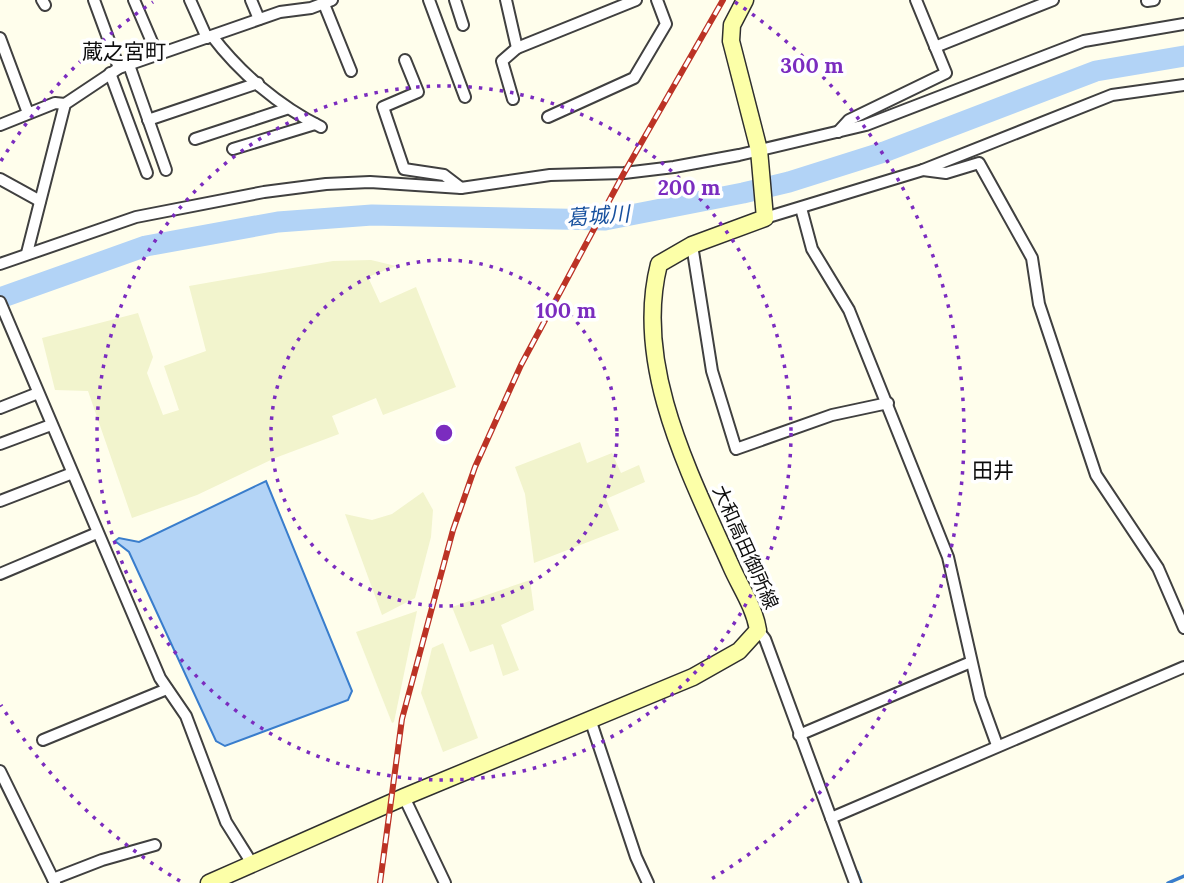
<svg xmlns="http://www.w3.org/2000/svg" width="1184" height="883" viewBox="0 0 1184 883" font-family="Lora,'Noto Sans JP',serif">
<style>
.farmland{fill:#f2f4cd}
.water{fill:#b2d3f6;stroke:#397dcc;stroke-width:2}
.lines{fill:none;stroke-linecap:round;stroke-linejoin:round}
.stream{stroke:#397dcc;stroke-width:3.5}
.river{stroke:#b2d3f6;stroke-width:21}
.street-casing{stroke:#404040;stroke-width:14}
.secondary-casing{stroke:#2f2f2f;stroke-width:19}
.street{stroke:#fff;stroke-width:10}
.secondary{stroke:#fcffa8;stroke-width:16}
.rail-casing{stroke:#bc3325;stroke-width:6}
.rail{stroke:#fff;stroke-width:3.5;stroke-dasharray:10;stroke-linecap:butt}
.ring{fill:none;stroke:#7b2cbf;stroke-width:3.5;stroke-dasharray:3.5 7}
.labels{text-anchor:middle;stroke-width:7;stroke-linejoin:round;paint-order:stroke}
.street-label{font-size:19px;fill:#0d0d0d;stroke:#fff}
.neighbourhood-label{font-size:21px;fill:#0d0d0d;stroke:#fff}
.water-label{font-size:21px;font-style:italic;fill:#17509e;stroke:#fff}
.centre{fill:#7b2cbf;stroke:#fff;stroke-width:3.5}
.ring-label{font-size:21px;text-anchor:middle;font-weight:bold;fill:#7b2cbf;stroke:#fff;stroke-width:7;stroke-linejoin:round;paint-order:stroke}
</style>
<rect width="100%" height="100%" fill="#fffeec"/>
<g class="farmland">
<polygon points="371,260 396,266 368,277 380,303 416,287 456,387 383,415 376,398 332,416 339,434 275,458 197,495 132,518 88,391 55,390 42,338 138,313 153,357 147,373 163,415 179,410 164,366 206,351 189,286 333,261"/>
<polygon points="580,442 587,463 612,453 621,473 639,465 645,482 606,499 619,530 534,563 525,494 515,467"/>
<polygon points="423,492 433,510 431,537 415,598 382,615 345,514 372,520 392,514"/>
<polygon points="530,580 534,610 501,625 519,670 503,676 493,644 470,652 452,607"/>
<polygon points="417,611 394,722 392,723 356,632"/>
<polygon points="443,643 478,738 443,752 421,693 432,648"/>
</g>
<polygon class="water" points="266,481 352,691 348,700 225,746 216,741 129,552 115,541 119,538 139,542"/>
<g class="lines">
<g class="stream">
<polyline points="857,872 861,883"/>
<polyline points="1168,883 1184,876"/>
</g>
<polyline class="river" points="0,298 146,246 278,222 372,215 605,220 743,193 789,182 884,152 1096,71 1184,56"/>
<g class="street-casing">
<g id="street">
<polyline points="42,0 45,5"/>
<polyline points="94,0 119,68"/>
<polyline points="134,0 158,56"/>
<polyline points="190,0 207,38"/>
<polyline points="251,0 259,19"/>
<polyline points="429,0 465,97"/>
<polyline points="455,0 463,25"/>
<polyline points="506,0 517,48 502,61 513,99"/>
<polyline points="1147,1 1154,0"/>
<polyline points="324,4 351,71"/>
<path d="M212 36C240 73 279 106 321 127"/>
<polyline points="0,38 28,113"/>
<polyline points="935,47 1053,0"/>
<polyline points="517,48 636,0"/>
<polyline points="405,60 418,92 383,107 404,169 444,175 461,188"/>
<polyline points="129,65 166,170"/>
<polyline points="110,73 147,173"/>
<polyline points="548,117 634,78 666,24 657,0"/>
<polyline points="148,120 258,83"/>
<polyline points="0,125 55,103 65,104"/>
<polyline points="838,132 849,120 946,73 916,0"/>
<polyline points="195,139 286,109"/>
<polyline points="233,149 315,124"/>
<polyline points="923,170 946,173 979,163 1032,258 1039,304 1096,475 1158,568 1184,628"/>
<polyline points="0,179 40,201"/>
<polyline points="801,208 812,249 849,310 948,557 980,698 997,745"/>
<polyline points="765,218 923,170 1112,95 1184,85"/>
<polyline points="692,245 712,371 736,449 832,415 888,403"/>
<polyline points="27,253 65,104 119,68 280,12 311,8 332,0"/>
<polyline points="0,264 136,217 264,192 326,184 370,182 461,188 550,175 624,173 674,167 739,155 866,125 1084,41 1184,24"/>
<polyline points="0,302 160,678 186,716 226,822 253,865"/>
<polyline points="0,408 38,393"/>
<polyline points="0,444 51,425"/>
<polyline points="0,501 70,474"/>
<polyline points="0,574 97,533"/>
<polyline points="758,630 765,639 855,883"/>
<polyline points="590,719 636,857 648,883"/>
<polyline points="799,735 971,662"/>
<polyline points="43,740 167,689"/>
<polyline points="0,771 55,883"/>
<polyline points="404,797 445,883"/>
<polyline points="831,818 1184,667"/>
<polyline points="53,879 102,860 155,845"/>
</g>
</g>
<g class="secondary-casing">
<path id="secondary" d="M209 883 404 797 693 677 739 651 758 630C754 606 740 587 731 566 690 474 633 366 659 264L692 245 765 218 759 150 731 41 732 25 745 0"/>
</g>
<use href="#street" class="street"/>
<use href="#secondary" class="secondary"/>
<g class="rail-casing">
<polyline id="rail" points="380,883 402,719 453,530 475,467 521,365 624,173 723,0"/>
</g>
<use href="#rail" class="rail"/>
</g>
<g class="ring">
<circle cx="444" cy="433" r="173"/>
<circle cx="444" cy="433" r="347"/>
<path d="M180 881A520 520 0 0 1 1 705M1 161A520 520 0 0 1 153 2M735 2A520 520 0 0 1 708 881"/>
</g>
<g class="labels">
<g class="street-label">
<text transform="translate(746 547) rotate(66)" y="7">大和高田御所線</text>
</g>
<g class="neighbourhood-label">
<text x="124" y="59">蔵之宮町</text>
<text x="993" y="478">田井</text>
</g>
<g class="water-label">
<text transform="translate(598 216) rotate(-4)" y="7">葛城川</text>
</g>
</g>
<circle cx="444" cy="433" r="10" class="centre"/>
<g class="ring-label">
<text x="812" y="73">300 m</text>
<text x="689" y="195">200 m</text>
<text x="566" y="318">100 m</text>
</g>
</svg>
